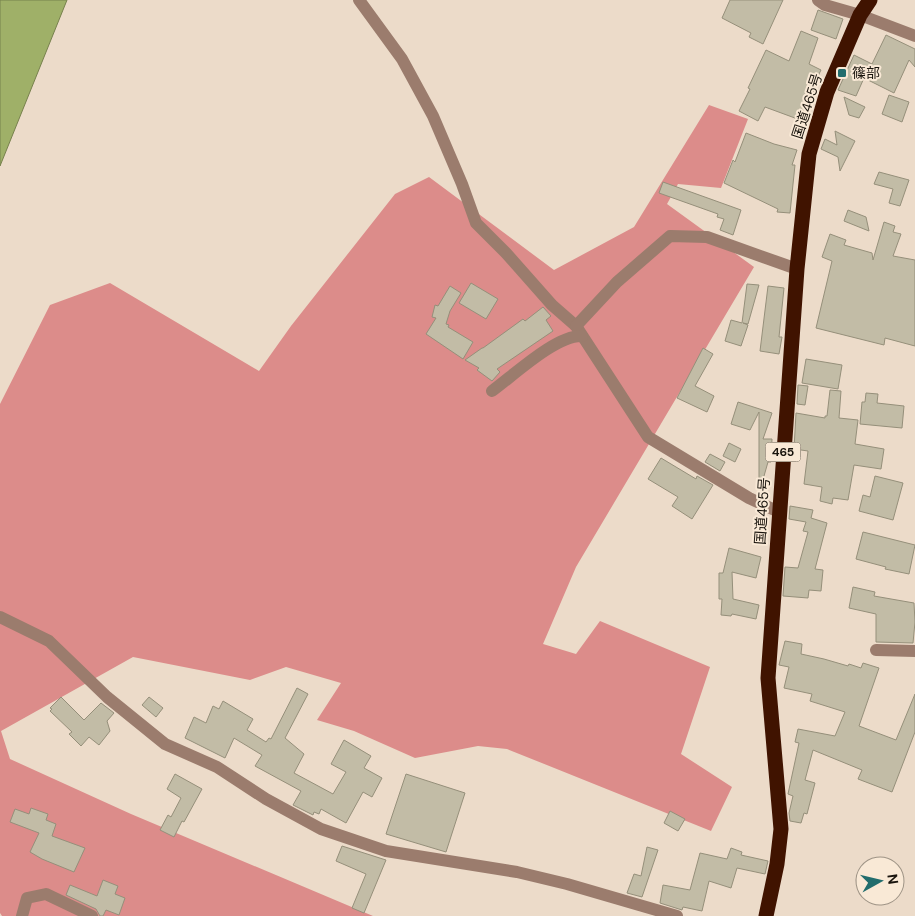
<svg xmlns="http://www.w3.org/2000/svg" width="915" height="916" viewBox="0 0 915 916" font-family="'DM Sans','Noto Sans JP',sans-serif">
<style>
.forest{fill:#dc8c8a}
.water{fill:#9fb068;stroke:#77814d}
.building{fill:#c2bca6;stroke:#958f7a}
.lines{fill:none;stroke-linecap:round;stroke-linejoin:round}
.minor{stroke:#9b7c6d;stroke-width:12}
.highway{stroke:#401300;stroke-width:15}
.poi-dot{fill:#226d6d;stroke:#f9e9d6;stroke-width:2}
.labels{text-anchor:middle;stroke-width:4;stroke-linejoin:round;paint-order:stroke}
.shield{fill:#f9e9d6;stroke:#5c5449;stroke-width:1}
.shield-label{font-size:12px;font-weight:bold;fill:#19140d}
.poi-label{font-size:14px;fill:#19140d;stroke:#f9e9d6;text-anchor:start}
.street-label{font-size:14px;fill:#19140d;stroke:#f9e9d6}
</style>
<rect width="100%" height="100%" fill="#ecdbc9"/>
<polygon class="forest" points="709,105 748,119 721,188 678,184 667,204 754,267 576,567 543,644 576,654 600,621 710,667 681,754 732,787 711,831 507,749 478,746 415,758 354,731 317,720 341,683 286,667 250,680 133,657 1,731 10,759 131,814 373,916 2,916 0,913 0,404 50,305 110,283 259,371 291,326 395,194 429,177 554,270 634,227"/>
<polygon class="water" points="0,0 67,0 0,166"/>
<g class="building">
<polygon points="730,0 783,0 763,44 749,37 751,33 722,18"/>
<polygon points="818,10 843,19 836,39 811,30"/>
<polygon points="801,31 818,38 809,64 821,70 813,86 815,87 803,121 765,107 758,121 739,111 750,89 748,88 766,50 789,61"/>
<polygon points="886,35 915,49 915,67 909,60 894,93 864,78 856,96 838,90 854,55 872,64"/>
<polygon points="889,95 909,102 902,122 882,114"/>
<polygon points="844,97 865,107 859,118 849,115"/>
<polygon points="835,131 855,141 840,171 838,157 821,149 825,139 837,145"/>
<polygon points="746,133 774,144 797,150 792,165 795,165 790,213 777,212 778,209 724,183 733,160 735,162"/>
<polygon points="879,172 909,180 900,206 889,203 893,189 874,184"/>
<polygon points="663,182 741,210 733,235 720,230 724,219 717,217 718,214 659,193"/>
<polygon points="848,210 866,217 869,231 844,221"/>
<polygon points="884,222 895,226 893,232 901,234 893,256 915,260 915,346 885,338 884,345 816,328 832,261 822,257 830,234 846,240 844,245 872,253 873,260"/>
<polygon points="471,283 498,299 486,319 459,303"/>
<polygon points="747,284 759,285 748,324 743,323 748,325 741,346 725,341 731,320 742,323"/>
<polygon points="450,286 461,293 450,311 446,324 449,325 448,327 473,342 463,359 426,334 436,318 432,317 435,305 438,306"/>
<polygon points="768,286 784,288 779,337 782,337 779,354 760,351"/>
<polygon points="543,307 551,316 546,320 553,331 497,369 500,372 492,381 477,370 479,368 465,360 482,348 483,348 523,319 525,321"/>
<polygon points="703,348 713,354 695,386 714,396 707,412 677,398"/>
<polygon points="806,359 842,365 838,389 802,383"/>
<polygon points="798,385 808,386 805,405 797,404"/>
<polygon points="830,390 841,391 839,418 858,420 855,444 884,449 881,469 854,465 848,500 833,498 832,504 820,501 822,487 804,484 808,451 794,449 796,413 825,418 825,416 827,416"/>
<polygon points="866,393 878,394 877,403 904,406 902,428 860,424 862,402 865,402"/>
<polygon points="738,402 772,413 763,439 772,439 771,462 768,462 762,483 759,483 759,412 750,430 731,424"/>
<polygon points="729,443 741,449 735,462 723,456"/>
<polygon points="710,454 725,462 720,471 705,462"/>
<polygon points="661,458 696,479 697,476 713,485 692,519 672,506 678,497 648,479"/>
<polygon points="875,476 903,483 893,520 859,511 863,495 870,497"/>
<polygon points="790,506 813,510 811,518 827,523 815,569 823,570 821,591 809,590 808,598 783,596 785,567 798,568 808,532 803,531 806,522 789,519"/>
<polygon points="863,532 915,545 909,574 885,569 886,567 856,559"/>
<polygon points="729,548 761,557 756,578 732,572 733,599 759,605 756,619 732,614 731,616 721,615 722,599 719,599 719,573 723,573"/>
<polygon points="853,587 875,592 874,596 914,603 915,622 913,643 876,642 876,614 849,608"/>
<polygon points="785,641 802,644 801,654 824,659 848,666 849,664 861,668 863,663 879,668 859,726 896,740 915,694 915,732 892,792 858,779 862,770 813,750 805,780 815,783 807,814 804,813 801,823 790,821 789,813 793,796 788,794 799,743 795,742 798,729 835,736 845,712 810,701 812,694 784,688 789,667 779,665"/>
<polygon points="297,688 308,694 285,738 304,754 294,773 333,794 346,772 331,764 344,740 371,756 364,768 382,778 372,797 363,792 346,823 321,809 319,814 314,812 313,815 293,805 301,791 255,766 262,755 234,738 225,758 185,738 194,717 206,723 213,706 219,709 223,701 253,719 247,730 266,742 269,738 271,739"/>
<polygon points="61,697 84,720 101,703 114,713 107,721 110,731 99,745 89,737 81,746 69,734 72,732 50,711 52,709 50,708"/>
<polygon points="149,697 163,708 156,717 142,705"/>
<polygon points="175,774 202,789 184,822 182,821 174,837 160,830 168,815 171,817 181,798 167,789"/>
<polygon points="406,774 465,793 446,852 386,834"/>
<polygon points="31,808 48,814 46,820 56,824 52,836 85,848 74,872 42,859 30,852 39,833 10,822 15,809 29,814"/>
<polygon points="670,811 685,819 678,831 664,823"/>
<polygon points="342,846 386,860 364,913 352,908 366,874 336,861"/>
<polygon points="647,847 658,850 642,897 627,893 634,874 641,876"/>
<polygon points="731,848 742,852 741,855 768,861 765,874 737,868 731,888 709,881 702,911 683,907 682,910 660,903 663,885 690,890 700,853 727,859"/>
<polygon points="103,880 118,886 115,894 125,898 119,915 106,910 103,916 100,916 96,909 66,895 70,885 97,896"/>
</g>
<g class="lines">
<g class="minor">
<polyline points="359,0 402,59 433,116 462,184 476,223 506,253 552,305 576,326 648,437 749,498 779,512"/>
<polyline points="818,0 825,5 860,15 915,36"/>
<polyline points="576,326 617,282 670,236 707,237 797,269"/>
<path d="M492 391C514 375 556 335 582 336"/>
<polyline points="0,617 49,641 107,697 165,744 217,767 266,799 321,829 386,851 517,872 567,884 677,916"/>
<polyline points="876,650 915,651"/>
<polyline points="22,916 27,898 46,894 92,916"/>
</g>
<polyline class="highway" points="766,916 777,864 781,829 768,678 797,269 809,154 827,92 860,15 870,0"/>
</g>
<rect class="poi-dot" x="837" y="68" width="10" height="10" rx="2.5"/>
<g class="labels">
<rect class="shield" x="765.5" y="442.5" width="35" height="19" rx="4"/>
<g class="shield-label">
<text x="783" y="456">465</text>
</g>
<g class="poi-label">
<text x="852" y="78">篠部</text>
</g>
<g class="street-label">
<text transform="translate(807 106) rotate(-72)" y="5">国道465号</text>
<text transform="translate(762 511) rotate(-86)" y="5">国道465号</text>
</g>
</g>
<g transform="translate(880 881) rotate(82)"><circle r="24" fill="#f9e9d6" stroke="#9f9486"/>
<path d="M0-4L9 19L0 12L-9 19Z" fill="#226d6d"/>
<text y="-8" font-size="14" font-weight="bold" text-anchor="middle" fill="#19140d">N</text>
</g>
</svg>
